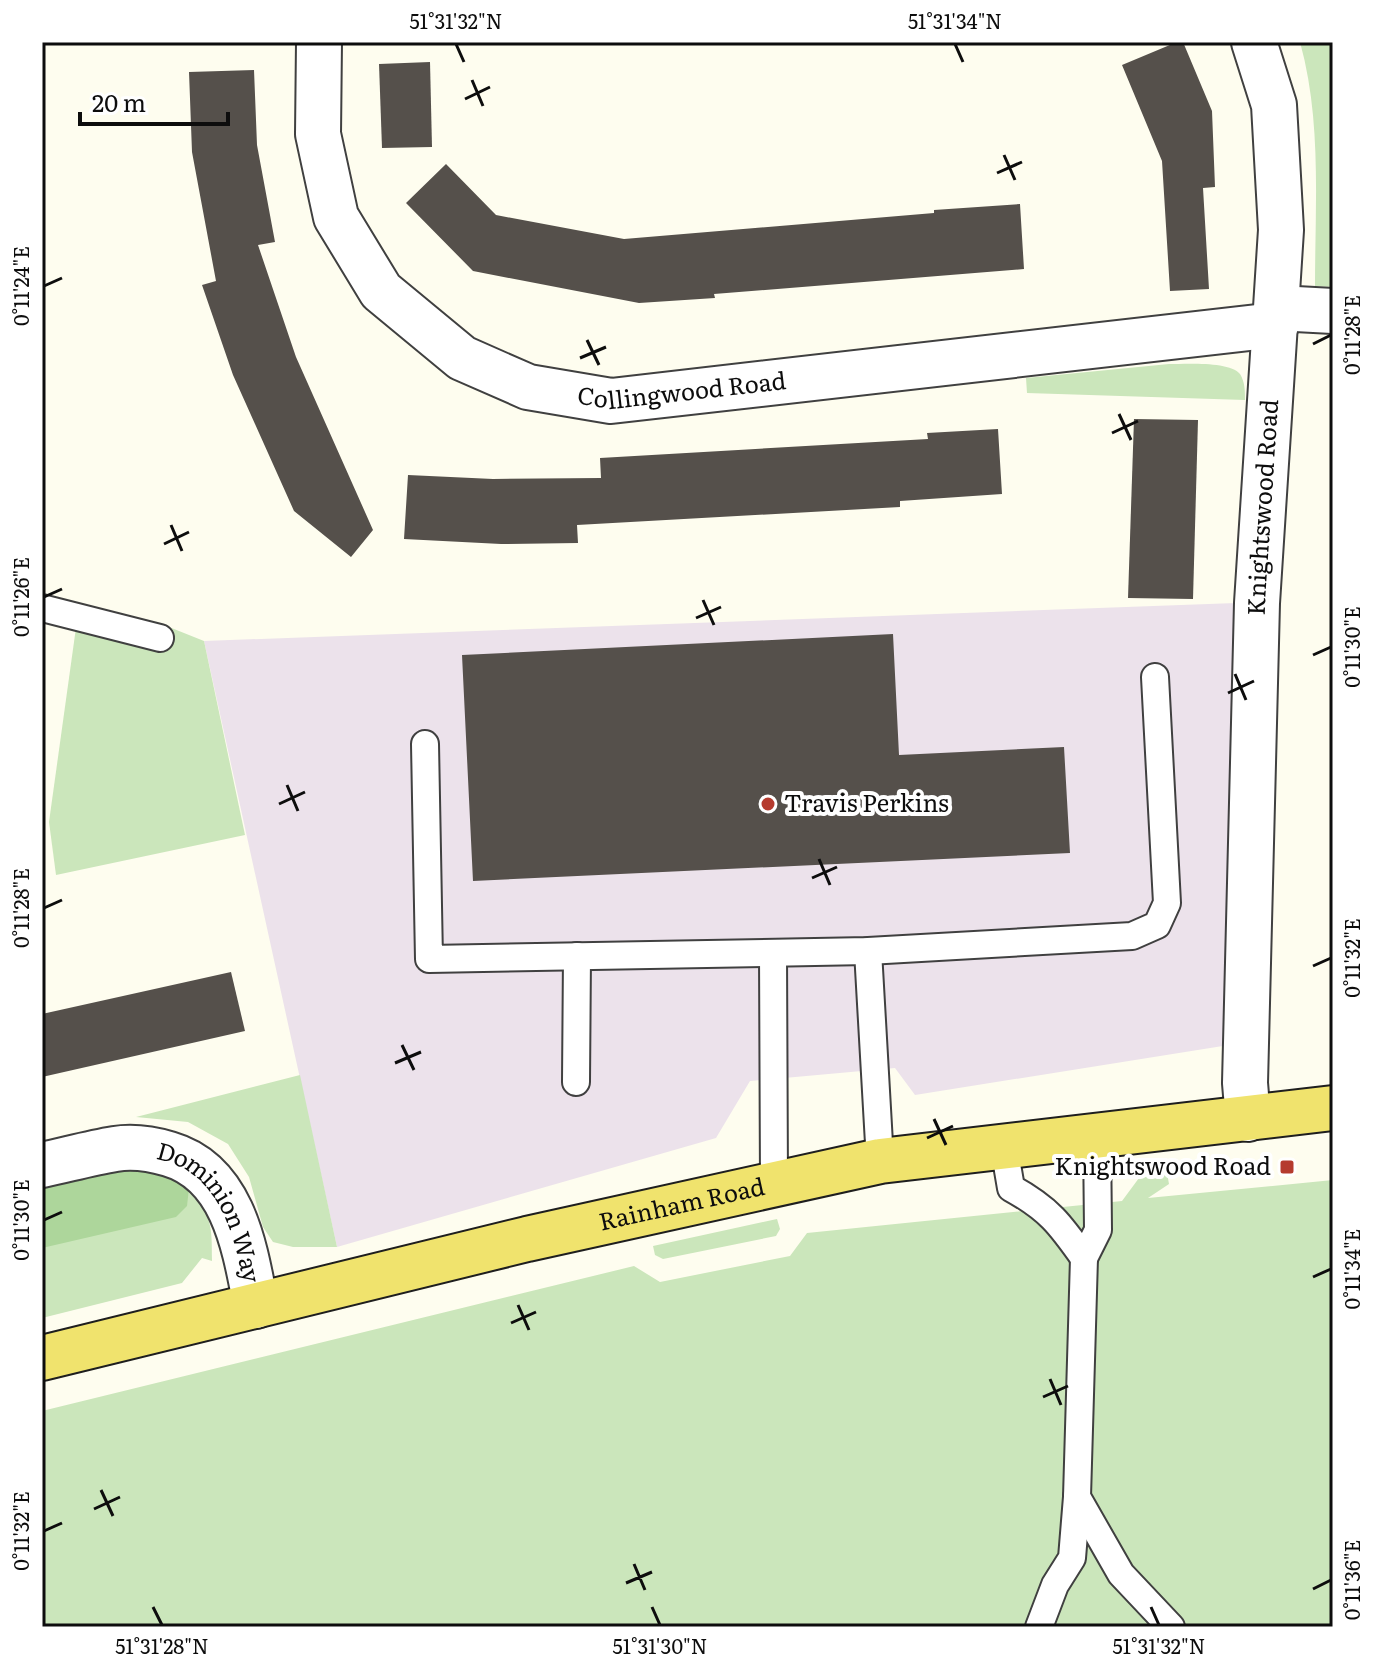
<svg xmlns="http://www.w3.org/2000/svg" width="1375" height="1669" viewBox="0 0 1375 1669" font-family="Literata,serif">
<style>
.industrial{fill:#ece2eb}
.green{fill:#cbe6bb}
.forest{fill:#add69b}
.building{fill:#55504b}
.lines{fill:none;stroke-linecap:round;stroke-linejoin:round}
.service-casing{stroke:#404040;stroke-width:30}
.minor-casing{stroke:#404040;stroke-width:48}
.primary-casing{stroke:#1e1e1e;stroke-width:48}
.service{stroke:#fff;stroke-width:26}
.minor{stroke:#fff;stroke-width:44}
.primary{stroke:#f0e36d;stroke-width:44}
.ticks{fill:none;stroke:#0d0d0d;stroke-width:3}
.poi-dot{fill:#b53b2e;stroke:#fff;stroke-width:3}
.labels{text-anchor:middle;stroke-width:8;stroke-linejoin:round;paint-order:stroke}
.street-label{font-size:24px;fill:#0d0d0d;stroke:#fff}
.poi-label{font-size:24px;fill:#0d0d0d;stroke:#fff;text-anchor:start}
.neatline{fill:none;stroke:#0d0d0d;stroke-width:3}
.ticks-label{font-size:20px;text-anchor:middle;fill:#0d0d0d}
</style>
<rect width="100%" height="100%" fill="#fefdef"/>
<polygon class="industrial" points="1236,603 1229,1045 915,1095 895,1068 750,1081 716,1138 337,1247 204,641"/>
<g class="green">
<path d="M1300 42H1333V287L1315 286C1315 204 1322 122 1300 42Z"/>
<path d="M1169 364C1185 364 1230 361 1240 374 1245 382 1245 391 1245 400L1027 393 1026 378Z"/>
<polygon points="79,606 169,627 204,641 245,835 56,875 49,822"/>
<polygon points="300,1075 337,1247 293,1247 273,1242 263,1227 249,1177 228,1144 188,1122 136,1117"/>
<polygon points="1167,1173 1169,1184 1148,1198 1333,1180 1333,1627 42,1627 42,1411 634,1266 660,1282 790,1256 807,1233 1122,1201 1139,1178"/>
<path d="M42 1184 189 1188C212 1218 212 1224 212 1261L202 1258 182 1283 42 1318Z"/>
<polygon points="777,1219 780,1229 776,1236 663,1259 655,1255 653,1246"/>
</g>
<polygon class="forest" points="142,1167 164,1174 189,1188 187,1206 176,1217 42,1248 42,1184 111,1168"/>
<g class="building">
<polygon points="1177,42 1183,42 1212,111 1215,187 1203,188 1209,289 1170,291 1162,161 1122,65"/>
<polygon points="430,62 432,147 382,148 379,64"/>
<polygon points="254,70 257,145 275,242 258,245 296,357 373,530 351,557 294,511 233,375 202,285 216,281 192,152 189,72"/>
<polygon points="446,164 496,215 624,239 934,213 934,210 1020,204 1024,269 714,294 715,298 639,303 473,271 406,203"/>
<polygon points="1134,419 1198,420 1193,599 1128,598"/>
<polygon points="998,429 1002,494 900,501 900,507 577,525 578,543 501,544 404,539 408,475 493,479 601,478 600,458 928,439 927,433"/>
<polygon points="893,634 899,755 1064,747 1070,853 473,881 462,655"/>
<polygon points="231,972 245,1031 42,1077 42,1014"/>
</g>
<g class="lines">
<g class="service-casing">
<g id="service">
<polyline points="42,608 160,638"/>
<polyline points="425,744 429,959 868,951 1132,936 1157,925 1167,903 1155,677"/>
<polyline points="868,951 880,1161"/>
<polyline points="773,953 774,1183"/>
<polyline points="576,1082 577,956"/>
<path d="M1004 1147 1011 1188C1049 1209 1060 1224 1084 1258L1098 1230 1097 1136"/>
<polyline points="1084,1258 1077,1497 1121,1574 1171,1627"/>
<polyline points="1039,1627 1055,1585 1072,1558 1077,1497"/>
</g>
</g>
<g class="minor-casing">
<g id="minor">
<path id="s1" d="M319 42 318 134 336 217 381 291 462 358 528 387 611 401 1276 325"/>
<polyline points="1277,308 1333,311"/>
<path id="s2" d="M1248 1119 1245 1083 1257 603 1281 230 1274 105 1254 42"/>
<path id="s3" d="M42 1165C66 1160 90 1153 115 1149 133 1146 152 1149 169 1154 234 1173 245 1249 256 1306"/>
</g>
</g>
<g class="primary-casing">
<g id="primary">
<path id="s4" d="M42 1358 527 1239 880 1161 1333 1108"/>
</g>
</g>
<use href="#service" class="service"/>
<use href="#minor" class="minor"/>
<use href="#primary" class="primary"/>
</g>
<path class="ticks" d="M456 44 464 62M955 44 963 62M472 80 483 106M465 99 490 87M1004 155 1015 180M997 173 1022 162M44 286 62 278M587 340 599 365M1313 344 1331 335M580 358 606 347M1119 414 1131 440M1112 433 1138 421M171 525 182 551M164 544 189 532M44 597 62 589M703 600 714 625M696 618 721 607M1313 655 1331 647M1235 674 1246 700M1228 693 1254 681M287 785 298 811M279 804 305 792M819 859 830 885M812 878 837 867M44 908 62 900M1313 966 1331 958M402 1045 414 1070M395 1063 421 1052M934 1119 946 1145M927 1138 953 1126M44 1220 62 1212M1313 1277 1331 1269M518 1305 529 1330M511 1323 536 1312M1050 1379 1061 1405M1043 1397 1068 1386M101 1490 113 1516M94 1509 120 1497M44 1531 62 1523M634 1564 645 1590M626 1583 652 1572M1313 1589 1331 1580M153 1607 162 1625M652 1607 660 1625M1151 1607 1159 1625"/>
<g class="poi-dot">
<circle cx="768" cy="804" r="8"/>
<rect x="1279" y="1159" width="16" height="16" rx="4"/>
</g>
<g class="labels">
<g class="street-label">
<text dy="8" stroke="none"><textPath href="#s1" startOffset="596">Collingwood Road</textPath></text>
<text dy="8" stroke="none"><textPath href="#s2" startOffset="612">Knightswood Road</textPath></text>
<text dy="8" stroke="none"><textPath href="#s4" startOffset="658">Rainham Road</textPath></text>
<text dy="8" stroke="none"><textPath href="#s3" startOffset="204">Dominion Way</textPath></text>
</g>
<g class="poi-label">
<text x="784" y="812">Travis Perkins</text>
<text x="1271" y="1175" text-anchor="end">Knightswood Road</text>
</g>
</g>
<rect width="1375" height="1669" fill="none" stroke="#ffffff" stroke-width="88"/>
<path d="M80 112v12h148v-12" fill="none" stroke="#0d0d0d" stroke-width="4"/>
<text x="92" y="112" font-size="24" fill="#0d0d0d" stroke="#ffffff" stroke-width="6" paint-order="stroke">20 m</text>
<rect x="44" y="44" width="1287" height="1581" class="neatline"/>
<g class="ticks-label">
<text x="456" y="29">51°31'32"N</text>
<text x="955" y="29">51°31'34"N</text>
<text transform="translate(22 286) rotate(-90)" y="7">0°11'24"E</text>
<text transform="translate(1353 335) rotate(-90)" y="7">0°11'28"E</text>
<text transform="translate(22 597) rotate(-90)" y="7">0°11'26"E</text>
<text transform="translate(1353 647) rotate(-90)" y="7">0°11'30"E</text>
<text transform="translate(22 908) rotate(-90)" y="7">0°11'28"E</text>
<text transform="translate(1353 958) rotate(-90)" y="7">0°11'32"E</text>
<text transform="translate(22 1220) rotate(-90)" y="7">0°11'30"E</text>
<text transform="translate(1353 1269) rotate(-90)" y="7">0°11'34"E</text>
<text transform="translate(22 1531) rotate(-90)" y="7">0°11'32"E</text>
<text transform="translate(1353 1580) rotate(-90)" y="7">0°11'36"E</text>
<text x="162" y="1654">51°31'28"N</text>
<text x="660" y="1654">51°31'30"N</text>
<text x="1159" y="1654">51°31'32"N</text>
</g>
</svg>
